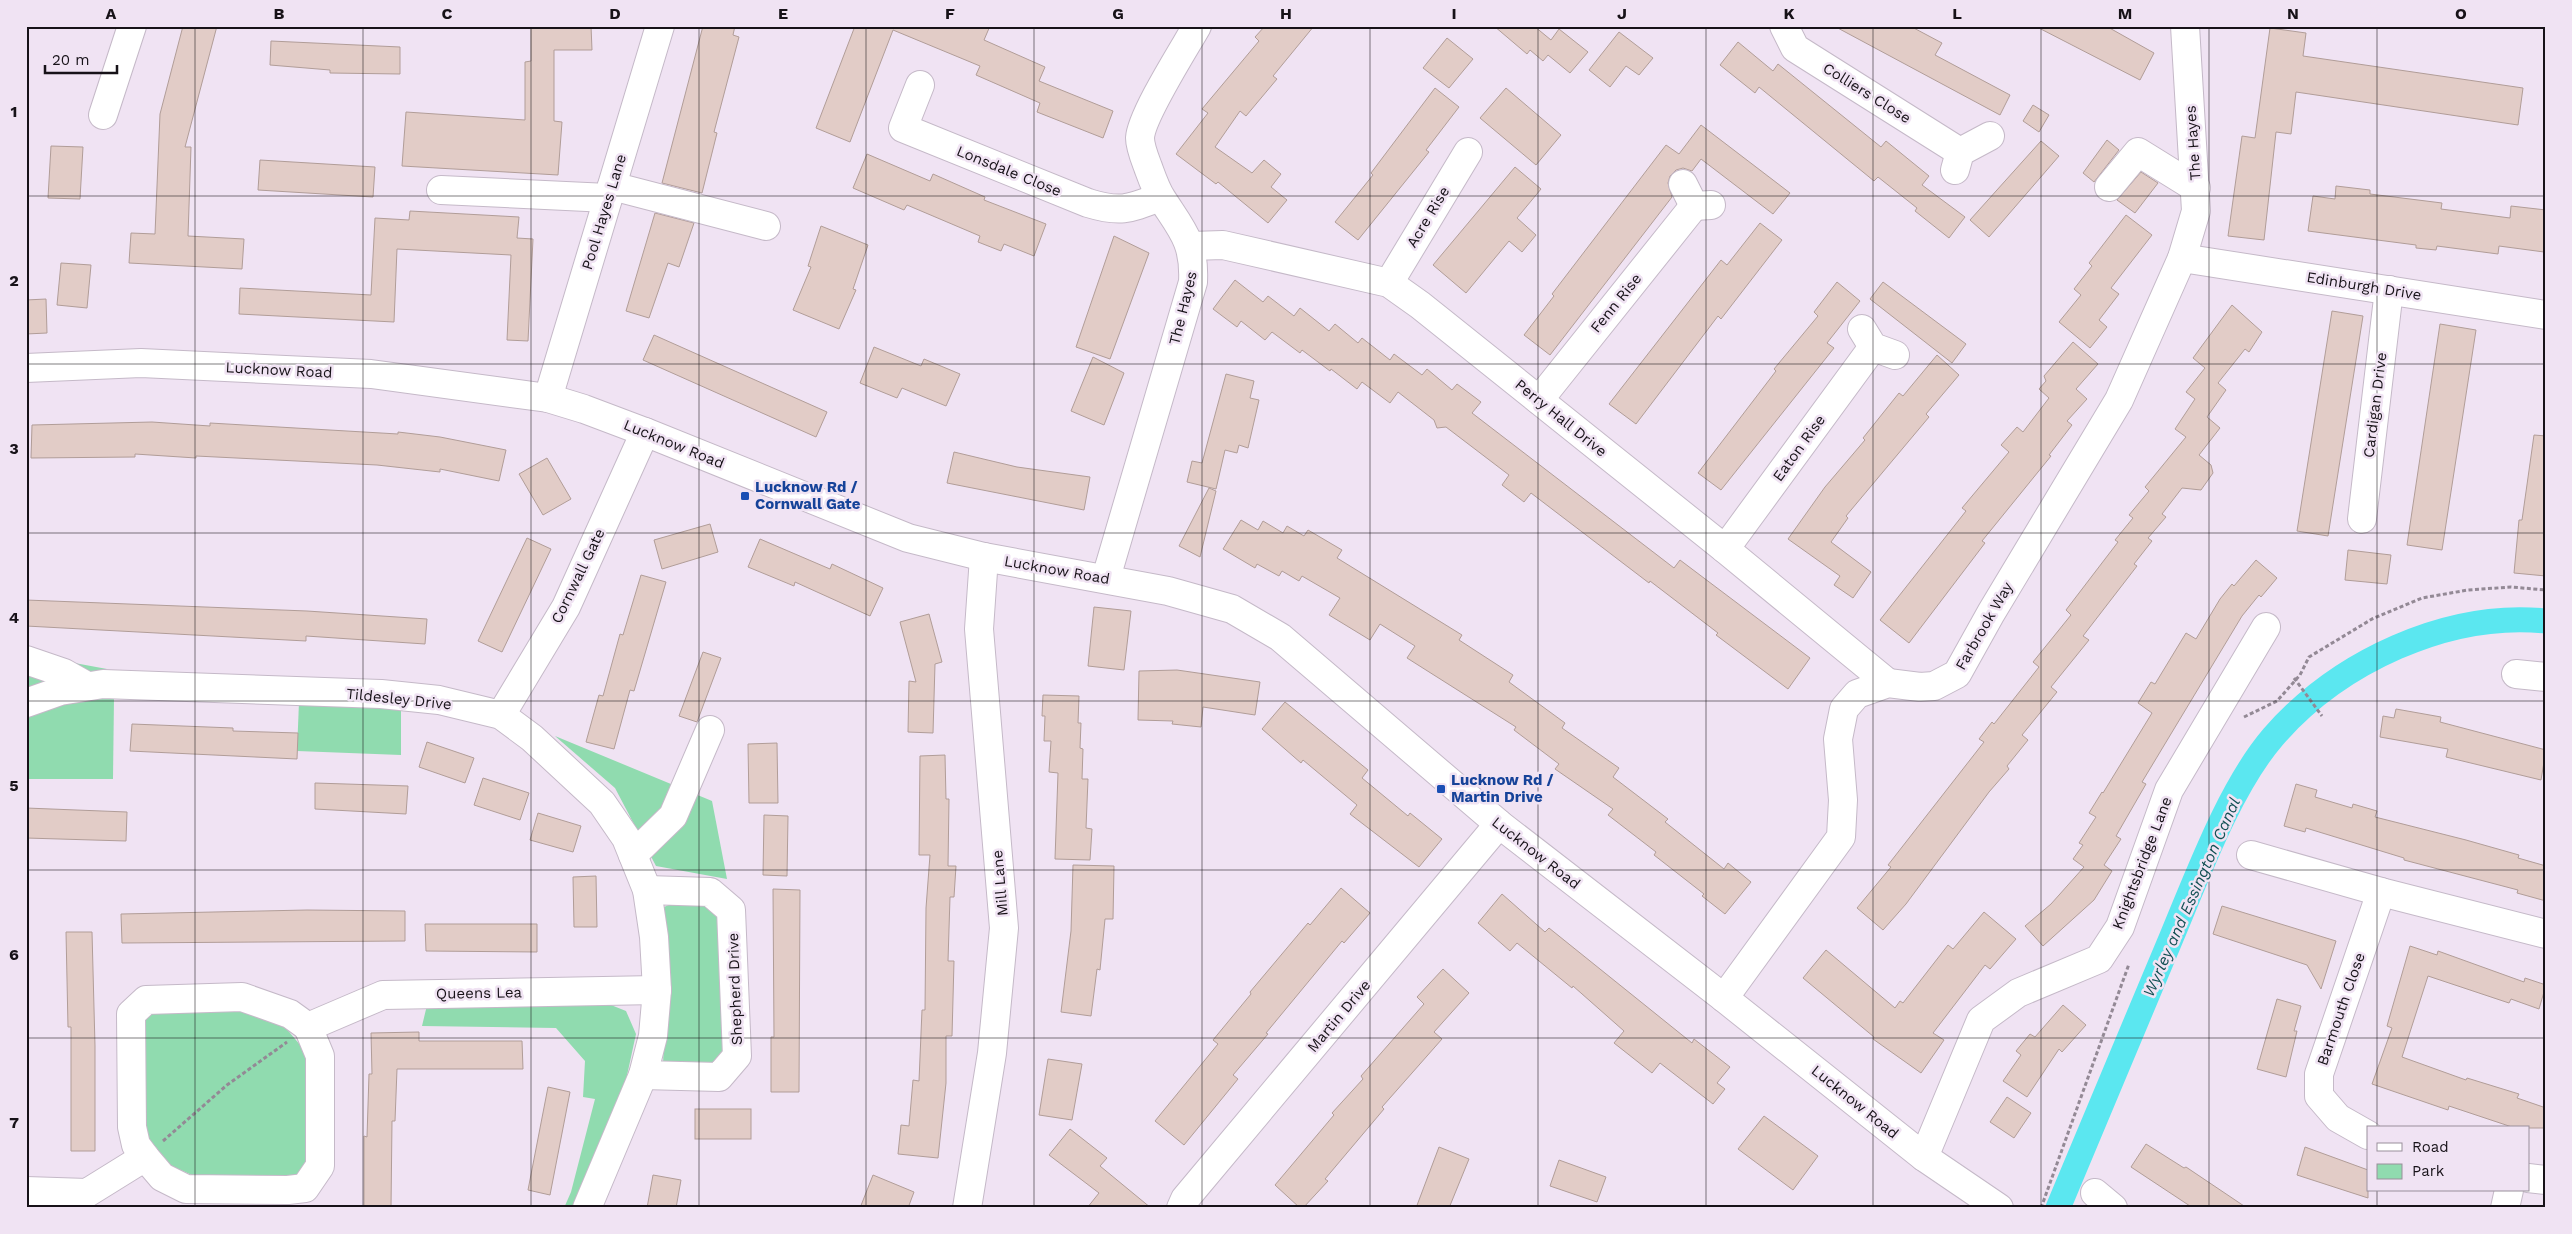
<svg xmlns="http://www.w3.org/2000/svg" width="2572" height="1234" viewBox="0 0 2572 1234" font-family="'Work Sans',sans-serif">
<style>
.green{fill:#90dbaf}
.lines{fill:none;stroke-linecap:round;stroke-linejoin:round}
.canal{stroke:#5be7f0;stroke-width:25}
.building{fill:#e2ccc7;stroke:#b19d98}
.minor-casing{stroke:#c5b9c8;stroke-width:30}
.path{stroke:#938995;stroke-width:3;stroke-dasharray:4 2.5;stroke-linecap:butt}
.minor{stroke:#fff;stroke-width:28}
.path-bridge{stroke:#938995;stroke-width:3;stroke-dasharray:4 2.5;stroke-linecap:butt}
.grid{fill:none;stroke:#171218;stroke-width:1;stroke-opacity:0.55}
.transit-dot{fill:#1a4fb4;stroke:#f0e3f3;stroke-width:2}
.labels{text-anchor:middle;stroke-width:5;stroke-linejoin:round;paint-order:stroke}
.street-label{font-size:15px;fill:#171218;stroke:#f0e3f3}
.transit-label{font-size:15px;font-weight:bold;fill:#164399;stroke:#f0e3f3;text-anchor:start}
.water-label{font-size:16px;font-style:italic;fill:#114f53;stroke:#f0e3f3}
.neatline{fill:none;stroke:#171218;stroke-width:2}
.grid-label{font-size:16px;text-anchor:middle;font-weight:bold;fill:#171218}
</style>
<rect width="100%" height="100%" fill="#f0e3f3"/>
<g class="green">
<polygon points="26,654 107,669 26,689"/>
<polygon points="114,698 113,779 26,779 26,717 57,700"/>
<polygon points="299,702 401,710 401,755 297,751"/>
<polygon points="555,736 712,801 727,879 656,866 615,788"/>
<polygon points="681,900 705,902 725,915 726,1057 715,1068 663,1067 666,958 664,907"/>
<polygon points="428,1001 601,1001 626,1011 636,1034 621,1103 575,1208 564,1208 571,1192 595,1099 583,1097 585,1061 556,1028 422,1026"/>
<polygon points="251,1010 280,1021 306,1052 310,1161 300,1177 194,1176 167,1164 147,1138 139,1100 141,1025 149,1012"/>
</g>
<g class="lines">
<path class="canal" d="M2058 1208C2096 1117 2134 1027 2172 936 2198 874 2230 787 2273 737 2338 662 2447 611 2546 621"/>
</g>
<g class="building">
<polygon points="183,26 217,26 185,147 191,147 188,236 244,239 242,269 129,263 131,233 155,234 160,114"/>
<polygon points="531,26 591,26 592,50 554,50 554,121 562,122 558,175 402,166 406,112 525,120 525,62 531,61"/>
<polygon points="703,26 735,26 733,35 739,37 714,132 717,133 702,193 662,183"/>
<polygon points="855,26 990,26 984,40 1045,67 1039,81 1113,111 1103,138 1037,112 1040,103 976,75 980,66 893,30 850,142 816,128"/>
<polygon points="1265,26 1314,26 1273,76 1277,79 1246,116 1240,111 1215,147 1252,173 1264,160 1281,174 1271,187 1287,200 1268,223 1218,182 1216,184 1176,154 1208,113 1202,109 1259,41 1255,37"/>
<polygon points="1494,26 1534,26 1551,40 1559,29 1588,52 1570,73 1548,55 1543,61 1530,50 1527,54"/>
<polygon points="1834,26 1910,26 1942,43 1935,55 2010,95 2000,115"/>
<polygon points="2035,26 2106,26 2154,53 2140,80"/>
<polygon points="2270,28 2306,33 2303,56 2523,88 2518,125 2296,92 2291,134 2276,132 2264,240 2228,236 2242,136 2255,138"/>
<polygon points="1619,32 1653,58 1639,75 1626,66 1610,87 1589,70"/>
<polygon points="1447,38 1473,59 1449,88 1423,68"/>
<polygon points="271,41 400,47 400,74 330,73 330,70 270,65"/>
<polygon points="1738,42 1773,71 1778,64 1881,147 1886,141 1929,176 1922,185 1965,217 1949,238 1915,211 1917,208 1878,177 1874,181 1759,87 1755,93 1720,65"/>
<polygon points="1435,88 1459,107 1426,150 1429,152 1358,240 1335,222 1373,175 1371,173"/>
<polygon points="1506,88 1561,135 1536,165 1480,118"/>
<polygon points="2033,105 2049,115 2039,132 2023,121"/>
<polygon points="1701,125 1790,193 1773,214 1701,159 1692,171 1683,168 1676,170 1670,176 1668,183 1672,197 1550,355 1524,335 1554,296 1552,294 1666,145 1679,154"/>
<polygon points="2107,140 2119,150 2094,182 2083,173"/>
<polygon points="2041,141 2059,156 1989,237 1970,220"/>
<polygon points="51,146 83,147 80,199 48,198"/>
<polygon points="867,154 930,181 933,174 985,197 984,200 1046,224 1034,256 1004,244 1001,251 978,242 980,236 907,205 904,210 853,188"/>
<polygon points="260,160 375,167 373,197 258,190"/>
<polygon points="1515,167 1541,189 1517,218 1536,235 1522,252 1509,241 1466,293 1433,265"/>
<polygon points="2141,172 2158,183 2135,213 2117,200"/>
<polygon points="2336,186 2370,190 2370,194 2442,203 2441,209 2510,218 2511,206 2546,210 2544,252 2499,246 2498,254 2437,246 2436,250 2416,248 2416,245 2308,231 2313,196 2335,199"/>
<polygon points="410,211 519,217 517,238 533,239 528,341 507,340 511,255 397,249 394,322 239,314 240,288 371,295 375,218 409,220"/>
<polygon points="655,213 694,223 679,267 668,263 649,318 626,311"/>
<polygon points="2126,215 2152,235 2111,288 2119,294 2099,320 2107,327 2090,348 2059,322 2081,295 2074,289 2092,266 2089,263"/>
<polygon points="1760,223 1782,240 1721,319 1718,316 1636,424 1609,404 1721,260 1727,265"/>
<polygon points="821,226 868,245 853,289 856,290 839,329 793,310 811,267 808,266"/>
<polygon points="1114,236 1149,253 1110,359 1076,347"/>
<polygon points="61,263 91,265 87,308 57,305"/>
<polygon points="1235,280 1263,302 1268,296 1294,316 1300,308 1329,331 1335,324 1358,343 1362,338 1390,360 1394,354 1422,375 1427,369 1452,390 1457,384 1481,402 1472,413 1674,568 1680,560 1810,658 1788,689 1716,635 1718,633 1650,581 1649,583 1531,493 1524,502 1502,485 1509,475 1446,427 1437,428 1434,420 1398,392 1390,403 1362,382 1357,389 1331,369 1330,371 1302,350 1300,353 1272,332 1265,340 1241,321 1237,327 1213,309"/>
<polygon points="1837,282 1860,301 1827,343 1834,348 1721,490 1698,473 1776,371 1774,369 1818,316 1814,312"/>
<polygon points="1883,282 1966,344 1952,363 1870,299"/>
<polygon points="46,299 47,333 26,334 26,300"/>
<polygon points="2232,305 2262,332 2249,352 2245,349 2218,383 2226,390 2207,417 2220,428 2199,455 2211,465 2213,473 2201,490 2182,488 2162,514 2166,517 2148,538 2152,541 2134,564 2137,566 2083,636 2089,640 2051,687 2057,692 2022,735 2028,740 2007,766 2009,769 1989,792 1906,904 1883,930 1857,908 1891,867 1888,865 1984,742 1979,739 1992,722 1994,724 2039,667 2033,662 2071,615 2066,610 2118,542 2115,540 2133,518 2129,515 2149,491 2145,487 2186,437 2175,429 2195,399 2186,392 2205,368 2193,358"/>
<polygon points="2332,311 2363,316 2328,536 2297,531"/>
<polygon points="2440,324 2476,330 2442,550 2407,545"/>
<polygon points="654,335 827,412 816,437 643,360"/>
<polygon points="2073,342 2098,364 2076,389 2087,399 2067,421 2072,425 2049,455 2051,456 1982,541 1985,543 1909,643 1880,620 1966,511 1962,508 2009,452 2001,445 2017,427 2023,432 2049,398 2039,389 2046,381 2044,376"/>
<polygon points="874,347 921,366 924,359 960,374 946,406 902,388 897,398 860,383"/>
<polygon points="1937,355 1959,375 1926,414 1929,417 1846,516 1848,518 1831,542 1871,572 1853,598 1834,585 1840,576 1788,539 1825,487 1865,440 1863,438 1899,393 1903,396"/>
<polygon points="1093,357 1124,373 1104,425 1071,411"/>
<polygon points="1226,374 1254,381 1250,398 1259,400 1248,448 1239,445 1237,453 1225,450 1216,489 1187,482 1192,461 1202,463"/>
<polygon points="152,422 210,426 210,423 398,434 398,432 440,437 506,450 499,481 440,469 440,472 377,465 196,456 196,458 135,454 135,457 31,458 32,425"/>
<polygon points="2534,435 2546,436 2546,576 2514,573 2519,520 2522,520"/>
<polygon points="954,452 1017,467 1090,477 1084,510 947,483"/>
<polygon points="547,458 571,499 543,515 519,474"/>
<polygon points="1209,488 1216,491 1200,557 1179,546"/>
<polygon points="1241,520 1258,530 1263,521 1283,533 1287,526 1304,536 1308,530 1342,550 1337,558 1462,635 1459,640 1513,675 1509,682 1565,723 1562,728 1619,768 1613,777 1668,819 1665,822 1724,869 1728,863 1751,882 1725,914 1702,896 1704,894 1654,855 1656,852 1608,815 1613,809 1555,769 1559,764 1514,730 1516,727 1407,658 1415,646 1380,624 1370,640 1329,615 1340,598 1302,576 1299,581 1282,571 1279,576 1257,564 1255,568 1223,549"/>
<polygon points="710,524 718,552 662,569 654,540"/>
<polygon points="527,538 551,549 502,652 478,641"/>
<polygon points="760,539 830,569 832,564 883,588 870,616 795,582 794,586 748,567"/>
<polygon points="2348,550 2391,555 2387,584 2345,580"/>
<polygon points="2256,560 2277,578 2261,597 2259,595 2242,616 2142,782 2146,784 2116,836 2121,839 2104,865 2112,871 2094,900 2043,946 2025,926 2051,904 2084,867 2073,859 2083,845 2079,843 2096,817 2089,813 2102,792 2103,793 2152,713 2138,703 2151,682 2155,684 2186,633 2196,639 2220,599 2232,584 2234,586"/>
<polygon points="641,575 666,582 634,691 630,690 614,749 586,742 599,695 603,696 620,634 623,635"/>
<polygon points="26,600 307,611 427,619 425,644 306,636 306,641 26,626"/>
<polygon points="1094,607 1131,611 1124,670 1088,666"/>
<polygon points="929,614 942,662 935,664 933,733 908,732 909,681 916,682 900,622"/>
<polygon points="703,652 721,658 697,722 679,716"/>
<polygon points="1177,670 1260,682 1255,715 1203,707 1201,727 1172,724 1173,721 1138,720 1139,671"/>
<polygon points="1043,695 1079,696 1078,723 1081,723 1080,748 1083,749 1082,779 1088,779 1086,828 1092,829 1090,860 1055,859 1058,773 1049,772 1051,741 1044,741 1045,716 1042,716"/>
<polygon points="1285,702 1368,770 1362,778 1408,816 1410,813 1442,839 1419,867 1350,814 1357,805 1303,760 1301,763 1262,729"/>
<polygon points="2396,709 2441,717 2440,722 2546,750 2541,780 2446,757 2448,749 2380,737 2383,716 2394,718"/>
<polygon points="132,724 233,728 233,731 298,733 297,759 130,751"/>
<polygon points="427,742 474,758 465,783 419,767"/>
<polygon points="777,743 778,803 749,803 748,744"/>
<polygon points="945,755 946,799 949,799 948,866 956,866 954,897 950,897 948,961 954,961 952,1036 946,1036 946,1083 938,1158 898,1154 901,1125 909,1126 913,1080 919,1081 922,1010 925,1010 926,908 930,855 919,855 920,756"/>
<polygon points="483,778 529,793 520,820 474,805"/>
<polygon points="315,783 408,786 406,814 315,809"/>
<polygon points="2296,784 2317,790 2315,797 2352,808 2353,804 2377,811 2375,817 2466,840 2519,855 2518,858 2546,866 2546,901 2517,893 2518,890 2404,860 2404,858 2306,828 2305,832 2284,826"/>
<polygon points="26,808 127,812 126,841 26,838"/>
<polygon points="538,813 581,826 573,852 530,840"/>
<polygon points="764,815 788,816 787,876 763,875"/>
<polygon points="1073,865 1114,866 1113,919 1105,919 1100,970 1097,969 1091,1016 1061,1012 1071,931"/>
<polygon points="596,876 597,927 574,927 573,877"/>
<polygon points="1341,888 1370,913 1344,943 1342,941 1266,1033 1268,1034 1233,1075 1238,1079 1184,1145 1155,1121 1218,1044 1213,1040 1251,994 1250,992 1308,923 1310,925"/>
<polygon points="773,889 800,890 799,1092 771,1092 771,1037 774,1037"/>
<polygon points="1502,894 1545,932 1549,928 1692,1043 1694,1039 1730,1067 1717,1083 1725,1089 1713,1104 1660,1063 1652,1073 1614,1043 1624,1031 1573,986 1572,988 1517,943 1510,951 1478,923"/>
<polygon points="2222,906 2336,941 2321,989 2307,965 2213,934"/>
<polygon points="307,910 405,911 405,941 122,943 121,914"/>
<polygon points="1984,912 2016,939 1990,969 1985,965 1933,1033 1944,1040 1921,1073 1873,1039 1874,1037 1803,978 1826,950 1895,1008 1900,1001 1903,1003 1948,945 1953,949"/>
<polygon points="425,924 537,924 537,952 426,951"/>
<polygon points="66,932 92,932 95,1046 95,1151 71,1151 71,1027 68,1027"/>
<polygon points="2410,946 2437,955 2438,951 2524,982 2525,978 2546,985 2539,1009 2511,999 2509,1003 2428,976 2402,1057 2466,1080 2467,1078 2519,1094 2517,1098 2546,1108 2546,1128 2515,1128 2449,1106 2448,1110 2372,1084 2392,1028 2387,1026"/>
<polygon points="1443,969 1469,993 1434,1032 1442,1039 1382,1107 1384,1109 1325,1179 1328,1181 1303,1208 1300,1208 1275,1185 1334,1115 1332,1113 1363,1079 1361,1076 1424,1004 1417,997"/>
<polygon points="2277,999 2301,1006 2294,1031 2297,1031 2286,1077 2257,1069"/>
<polygon points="2063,1005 2086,1025 2062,1052 2059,1049 2027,1097 2003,1081 2021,1055 2016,1051 2030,1034 2035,1037"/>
<polygon points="419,1032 419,1041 522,1041 523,1069 397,1069 395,1121 392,1121 391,1208 364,1208 364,1136 367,1137 369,1074 372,1074 371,1033"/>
<polygon points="1048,1059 1082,1064 1072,1120 1039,1115"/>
<polygon points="548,1087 570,1092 550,1195 528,1190"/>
<polygon points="2007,1097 2031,1113 2014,1138 1990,1122"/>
<rect x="695" y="1109" width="56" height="30"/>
<polygon points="1764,1116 1818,1156 1793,1190 1738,1149"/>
<polygon points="1070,1129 1107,1158 1100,1166 1151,1208 1087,1208 1099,1193 1049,1155"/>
<polygon points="2146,1144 2184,1168 2186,1167 2247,1208 2193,1208 2131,1167"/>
<polygon points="1439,1147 1469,1159 1449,1208 1416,1208"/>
<polygon points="2305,1147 2368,1170 2368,1198 2297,1175"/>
<polygon points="1559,1160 1606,1177 1597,1202 1550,1186"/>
<polygon points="653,1175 681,1180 676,1208 647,1208"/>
<polygon points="873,1175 914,1192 908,1208 860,1208"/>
</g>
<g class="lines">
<g class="minor-casing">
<g id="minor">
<polyline points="1784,26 1795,48 1960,152"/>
<path d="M920 85 903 128 1088 203C1121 213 1129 209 1160 197"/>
<polyline points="103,115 132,26"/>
<polyline points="1955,170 1960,152 1990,136"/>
<polyline points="1683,184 1694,206 1711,205"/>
<polyline points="612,186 766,226"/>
<polyline points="2109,187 2138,152 2196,188"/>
<polyline points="441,190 608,198"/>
<polyline points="1191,246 1223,245 1389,283 1420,305 1725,549 1888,683"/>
<polyline points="2182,258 2546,315"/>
<polyline points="1389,283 1468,152"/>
<polyline points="1862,329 1873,347 1895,355"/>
<polyline points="26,368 141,363 371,374 548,398 584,409 645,432 908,538 984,557 1168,591 1232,609 1280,637 1499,824 1724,998 1924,1157 1999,1208"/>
<polyline points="548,398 660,26"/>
<polyline points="1539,400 1694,206"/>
<polyline points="2362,519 2389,290"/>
<polyline points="1725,549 1873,347"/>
<path d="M1106 578 1193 282C1195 242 1182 230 1162 199 1156 190 1152 178 1148 167 1145 159 1140 147 1140 138 1141 116 1184 49 1197 26"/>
<polyline points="26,660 64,673 87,686"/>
<polyline points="2516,674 2546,677"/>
<polyline points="26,703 60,691 103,684 381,694 439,700 501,715 532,738 602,803 626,838 647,890 654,937 657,990 653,1036 643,1075 587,1208"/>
<polyline points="501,715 566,607 645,432"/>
<polyline points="633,855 673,816 710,730"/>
<polyline points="2251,855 2381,892"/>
<polyline points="1724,998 1841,837 1843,800 1838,739 1844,709 1857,694 1888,683 1920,687 1934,686 1957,674 1991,613 2119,400 2182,258 2196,211 2185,26"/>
<polyline points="643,1075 719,1077 737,1056 731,910 710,892 647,890"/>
<polyline points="2368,1135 2338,1118 2319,1096 2319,1074 2381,892 2546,934"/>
<polyline points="145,1157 136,1145 132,1127 131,1014 146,1000 242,997 290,1014 308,1027"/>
<polyline points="1924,1157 1981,1020 2018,993 2099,959 2120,927 2169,790 2266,627"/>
<polyline points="2528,1178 2546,1180"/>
<polyline points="26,1191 87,1193 145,1157 162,1177 186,1189 288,1190 305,1188 320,1166 320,1056 308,1027 383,995 657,990"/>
<polyline points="2095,1193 2113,1208"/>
<polyline points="967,1208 992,1053 1004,928 979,629 984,557"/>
<polyline points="1181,1208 1185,1199 1499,824"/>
<polyline points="2505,1208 2509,1190"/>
</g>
</g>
<g class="path">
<polyline points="2244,717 2277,701 2300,675 2309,657 2372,619 2422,598 2468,590 2511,587 2546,590"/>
<polyline points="163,1141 227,1085 287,1042"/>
<polyline points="2041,1208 2129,964"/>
</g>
<use href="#minor" class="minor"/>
<polyline class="path-bridge" points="2294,678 2322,716"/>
</g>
<path class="grid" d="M195 26V1208M363 26V1208M531 26V1208M699 26V1208M866 26V1208M1034 26V1208M1202 26V1208M1370 26V1208M1538 26V1208M1706 26V1208M1873 26V1208M2041 26V1208M2209 26V1208M2377 26V1128M26 196H2546M26 364H2546M26 533H2546M26 701H2546M26 870H2546M26 1038H2546M2377 1190V1208"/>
<g class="transit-dot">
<rect x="740" y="491" width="10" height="10" rx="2.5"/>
<rect x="1436" y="784" width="10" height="10" rx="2.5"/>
</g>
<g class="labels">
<g class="street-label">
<text transform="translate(1867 93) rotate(32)" y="5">Colliers Close</text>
<text transform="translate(2193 143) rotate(-94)" y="5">The Hayes</text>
<text transform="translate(1009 171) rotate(22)" y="5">Lonsdale Close</text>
<text transform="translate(604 212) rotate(-73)" y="5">Pool Hayes Lane</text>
<text transform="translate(1428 217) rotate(-59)" y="5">Acre Rise</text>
<text transform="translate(2364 286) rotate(9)" y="5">Edinburgh Drive</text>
<text transform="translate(1616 303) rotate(-51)" y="5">Fenn Rise</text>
<text transform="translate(1183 308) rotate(-76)" y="5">The Hayes</text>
<text transform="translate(279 370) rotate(3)" y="5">Lucknow Road</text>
<text transform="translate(2375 405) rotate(-83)" y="5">Cardigan Drive</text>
<text transform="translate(1561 418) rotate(39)" y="5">Perry Hall Drive</text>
<text transform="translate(674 444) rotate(22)" y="5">Lucknow Road</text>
<text transform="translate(1799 448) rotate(-54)" y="5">Eaton Rise</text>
<text transform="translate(1057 570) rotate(10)" y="5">Lucknow Road</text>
<text transform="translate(578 576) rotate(-64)" y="5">Cornwall Gate</text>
<text transform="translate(1984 626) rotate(-60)" y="5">Farbrook Way</text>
<text transform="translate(399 699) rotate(6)" y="5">Tildesley Drive</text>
<text transform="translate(1536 853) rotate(38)" y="5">Lucknow Road</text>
<text transform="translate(2142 863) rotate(-69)" y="5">Knightsbridge Lane</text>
<text transform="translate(1000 883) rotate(-95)" y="5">Mill Lane</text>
<text transform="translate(735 989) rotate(-92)" y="5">Shepherd Drive</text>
<text transform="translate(479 993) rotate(-1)" y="5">Queens Lea</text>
<text transform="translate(2341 1009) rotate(-71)" y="5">Barmouth Close</text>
<text transform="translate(1339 1016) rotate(-50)" y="5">Martin Drive</text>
<text transform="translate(1855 1102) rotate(39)" y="5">Lucknow Road</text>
</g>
<g class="transit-label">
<text x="755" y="492">Lucknow Rd /<tspan x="755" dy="17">Cornwall Gate</tspan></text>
<text x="1451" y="785">Lucknow Rd /<tspan x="1451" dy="17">Martin Drive</tspan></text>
</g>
<g class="water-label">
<text transform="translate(2191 897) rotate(-66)" y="6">Wyrley and Essington Canal</text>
</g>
</g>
<rect width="2572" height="1234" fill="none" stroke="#f0e3f3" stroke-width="55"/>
<rect x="2367" y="1126" width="162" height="65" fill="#f0e3f3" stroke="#998f9b"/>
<rect x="2377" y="1143" width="25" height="8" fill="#ffffff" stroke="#998f9b"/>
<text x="2412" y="1152" font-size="15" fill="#171218">Road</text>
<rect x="2377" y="1164" width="25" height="15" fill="#90dbaf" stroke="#998f9b"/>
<text x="2412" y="1176" font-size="15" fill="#171218">Park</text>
<path d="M45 65v8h72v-8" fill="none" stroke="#171218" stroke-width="2.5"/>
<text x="52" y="65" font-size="15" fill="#171218" stroke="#f0e3f3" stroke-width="4" paint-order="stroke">20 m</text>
<rect x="28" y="28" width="2516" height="1178" class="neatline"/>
<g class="grid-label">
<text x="111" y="19">A</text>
<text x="279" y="19">B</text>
<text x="447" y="19">C</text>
<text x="615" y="19">D</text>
<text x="783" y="19">E</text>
<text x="950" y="19">F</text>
<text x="1118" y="19">G</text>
<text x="1286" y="19">H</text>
<text x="1454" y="19">I</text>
<text x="1622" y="19">J</text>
<text x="1789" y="19">K</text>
<text x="1957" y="19">L</text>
<text x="2125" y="19">M</text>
<text x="2293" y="19">N</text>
<text x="2461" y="19">O</text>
<text x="14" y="117">1</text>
<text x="14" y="286">2</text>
<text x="14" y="454">3</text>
<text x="14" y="623">4</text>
<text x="14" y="791">5</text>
<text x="14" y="960">6</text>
<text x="14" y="1128">7</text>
</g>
</svg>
